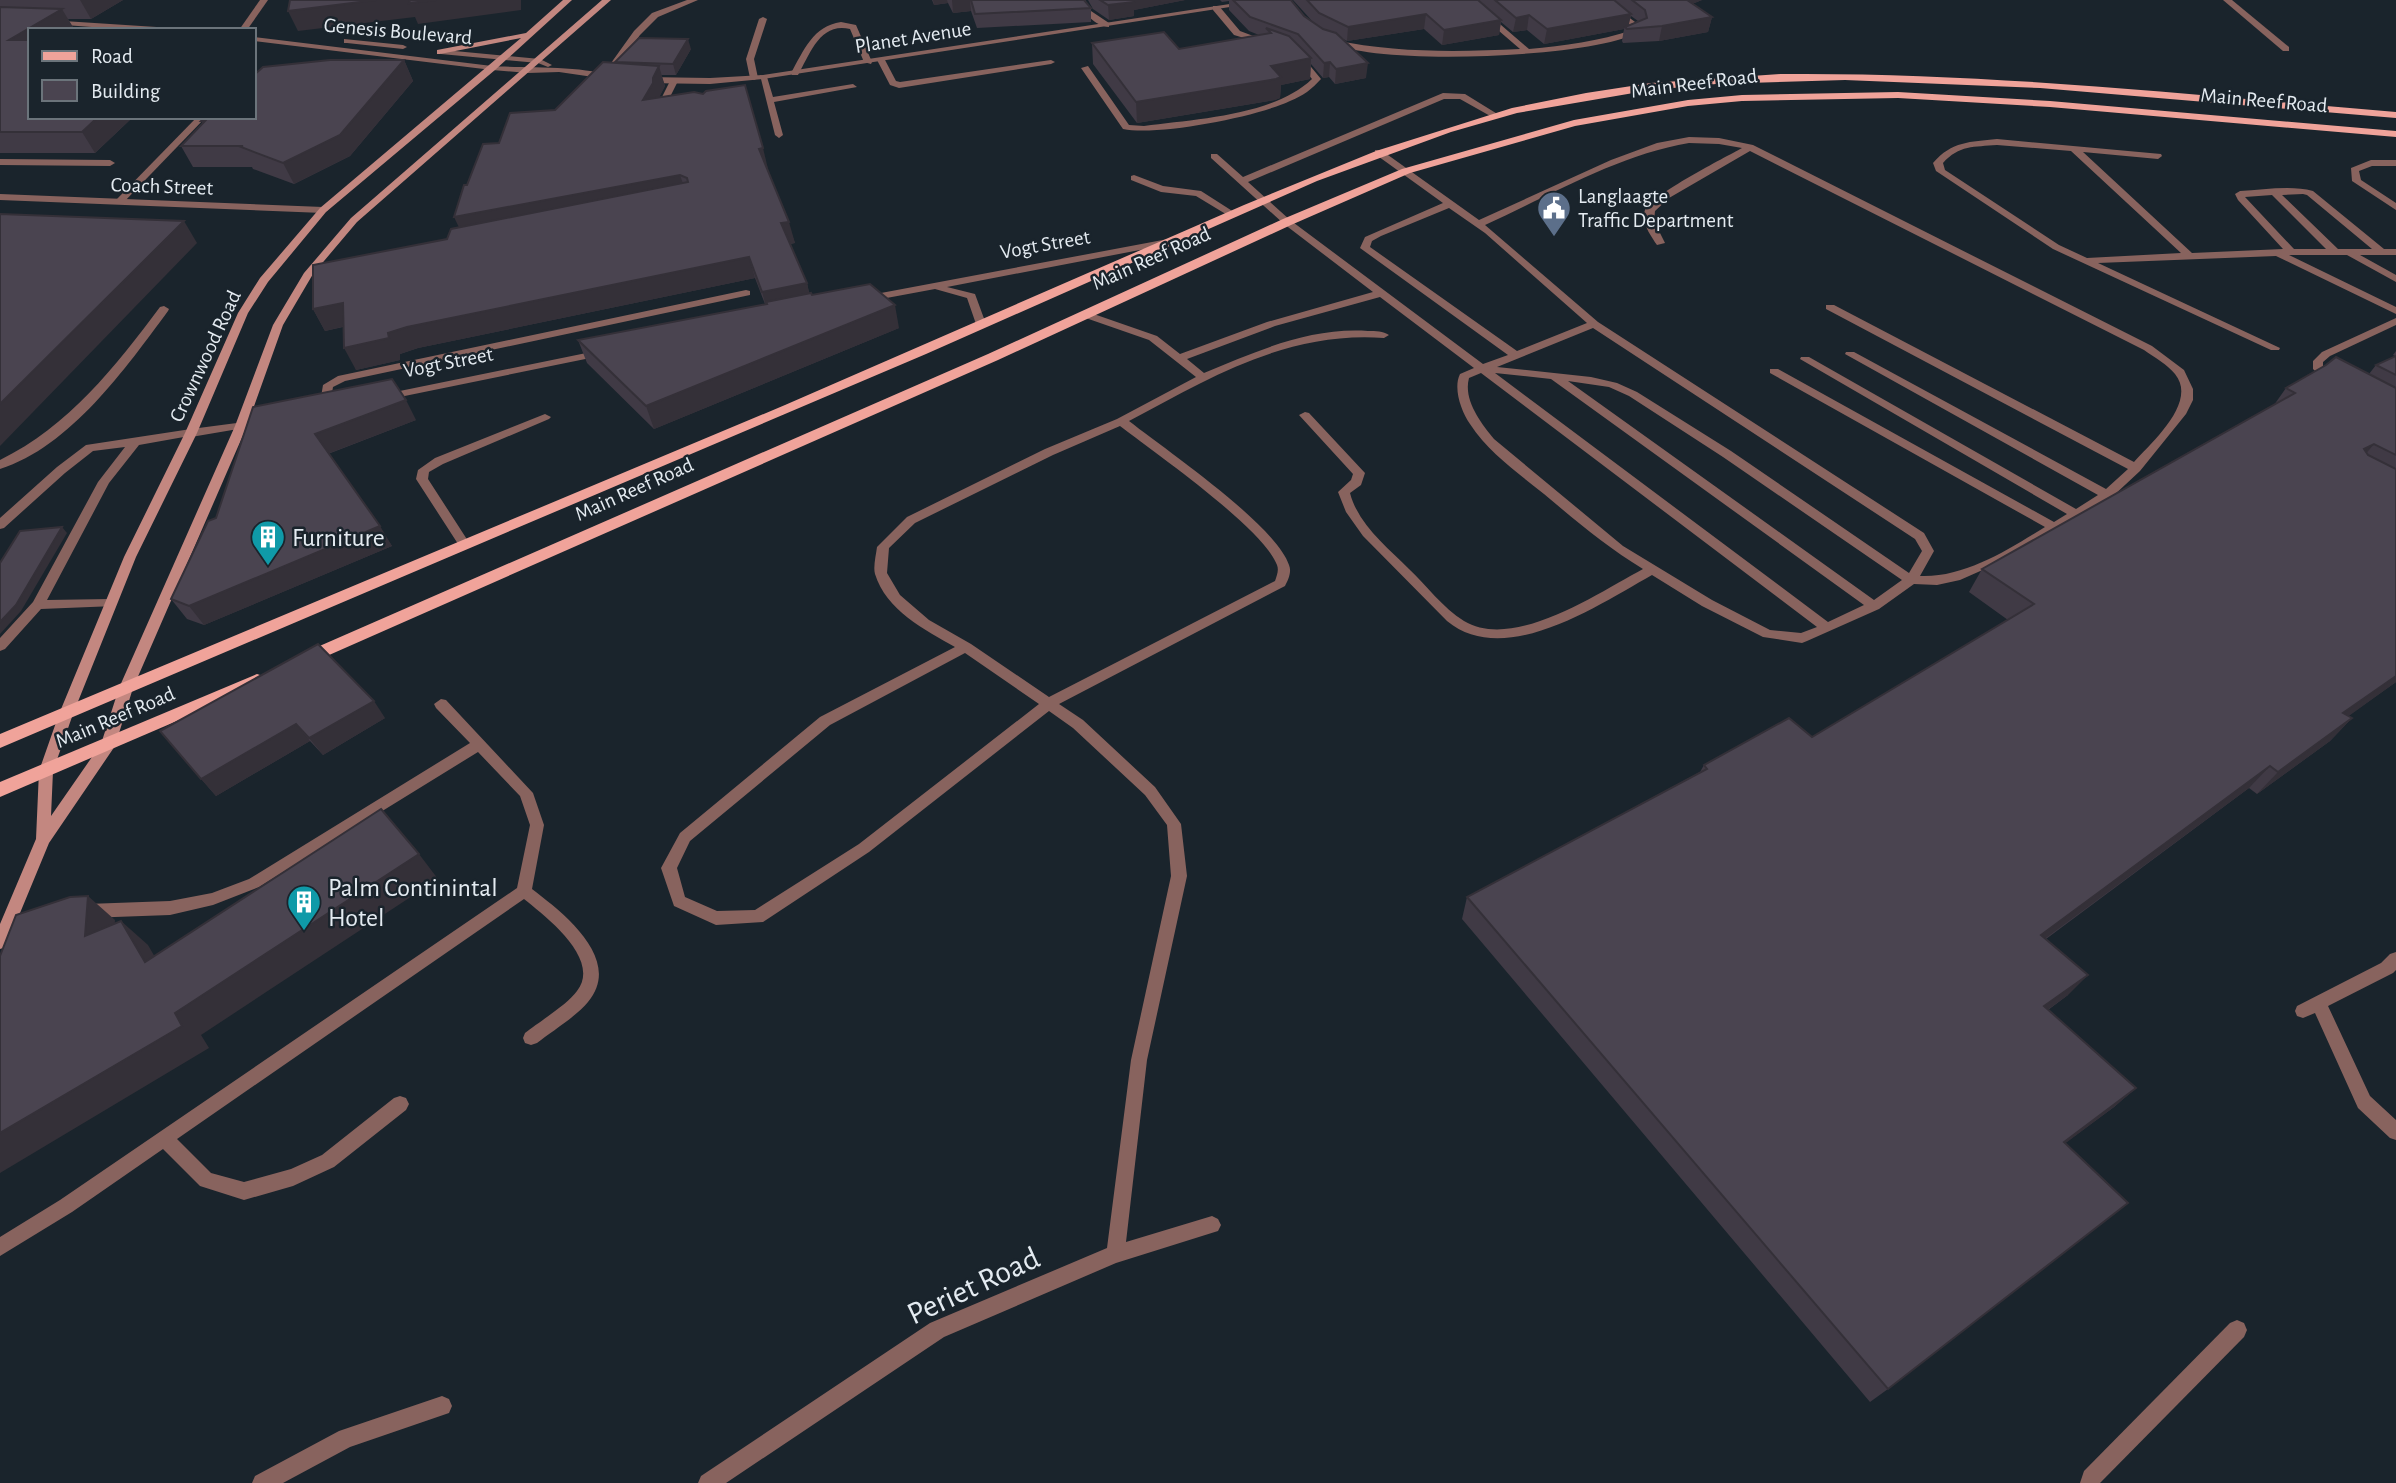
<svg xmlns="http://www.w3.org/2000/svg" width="2396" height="1483" viewBox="0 0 2396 1483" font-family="'Alegreya Sans',sans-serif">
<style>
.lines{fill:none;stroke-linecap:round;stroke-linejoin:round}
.service{fill:#88635e;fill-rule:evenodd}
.minor{fill:#88635e;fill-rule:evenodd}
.secondary{fill:#c38780;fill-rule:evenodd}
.primary{fill:#f0a39a;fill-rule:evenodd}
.wall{fill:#403a45;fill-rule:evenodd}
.shaded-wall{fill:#343038}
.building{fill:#4a4450;stroke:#343038;stroke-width:2}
.labels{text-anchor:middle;stroke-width:5;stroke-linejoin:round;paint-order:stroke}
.far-street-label{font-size:21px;fill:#e4ebf1;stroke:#1a242c}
.far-poi-label{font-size:21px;fill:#e4ebf1;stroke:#1a242c;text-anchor:start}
.poi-label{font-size:26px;fill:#e4ebf1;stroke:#1a242c;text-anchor:start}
.near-street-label{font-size:32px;fill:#e4ebf1;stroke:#1a242c}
</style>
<rect width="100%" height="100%" fill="#1a242c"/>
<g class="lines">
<g class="service">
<polygon points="260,0 268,0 247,30 239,30"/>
<polygon points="687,0 698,0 658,17 640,35 608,79 602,79 601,77 634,31 652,13"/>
<path d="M1077 0H1085L1091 11 1109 23V27C1094 26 1084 12 1077 0Z"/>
<path d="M1463 0H1472L1529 49C1564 46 1599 41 1633 30L1597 0H1606L1639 25 1641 31C1599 58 1373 67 1330 42L1334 40C1395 53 1458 52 1520 49Z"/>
<polygon points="2223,0 2232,0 2289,47 2289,51 2283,51"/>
<polygon points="1213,6 1219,6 1240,31 1264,40 1264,44 1234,35 1213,10"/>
<polygon points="763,17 767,19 754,59 758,78 754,80 750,78 746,59 759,19"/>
<path d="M841 22 856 25 872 62 871 64 864 62 850 29C820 22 810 54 798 75H792L791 73C804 50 813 26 841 22Z"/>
<path d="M1296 56H1302L1321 79C1312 89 1303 96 1290 101 1256 117 1159 136 1123 129L1081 68 1088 66 1129 125 1144 126C1196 119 1273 116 1312 79L1296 60Z"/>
<polygon points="881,58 885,60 896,81 900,82 1051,60 1055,62 1051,64 899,88 890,85 877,60"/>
<polygon points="760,75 767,77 773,97 853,84 857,87 774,102 783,135 779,138 775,135"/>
<polygon points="674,78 678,81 669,99 679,105 675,108 663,105 661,99 670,81"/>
<path d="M1443 93 1465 94 1499 115 1492 117 1460 99H1444L1248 182 1290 220 1483 364 1508 355 1360 248 1365 237 1443 203 1375 154V150H1381L1479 220 1611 160 1657 143 1689 137 1719 138 1753 145 2152 346 2184 370 2193 389V400L2186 414 2140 471 2111 498 2021 553 1960 580 1937 585 1914 584 1879 609 1807 641 1802 643 1763 637 1702 606 1652 575C1598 605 1505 669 1447 621L1363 536 1346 512 1338 492 1351 480 1353 474 1299 415 1305 412 1309 413 1365 473 1361 485 1350 493C1358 524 1387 547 1409 569 1426 585 1443 608 1464 621 1514 651 1598 593 1643 569 1607 547 1576 521 1544 494 1518 473 1489 453 1470 424 1461 411 1453 388 1460 374L1474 368 1380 297 1275 326 1187 359 1204 373C1257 351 1310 327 1368 331 1376 331 1383 331 1389 335L1384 338C1288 331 1211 377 1129 421 1166 450 1276 525 1289 565 1292 572 1288 580 1285 586L1059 704 1083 720 1155 787 1181 824 1187 876 1147 1060 1126 1242 1212 1216 1218 1219 1221 1225 1218 1231 1116 1263 944 1337 726 1483H698L701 1476 930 1323 1107 1248 1131 1060 1171 876 1167 825 1145 795 1073 728 1049 711 869 852 763 922 716 925 674 906 661 868 680 833 820 717 955 647C925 630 886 610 875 574 873 567 876 555 877 547L907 517 1045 449 1117 419 1196 377 1149 340 1080 316V312H1088L1157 336 1180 354 1267 322 1373 292 1284 224 1211 158V154H1217L1243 177ZM1689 143 1719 144 1742 148C1724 158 1653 194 1645 210 1640 221 1651 236 1657 245L1665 243 1654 221 1655 211 1669 198 1750 151 2144 350C2154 357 2168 365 2175 374 2198 402 2152 442 2134 462L1834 305H1826V309L2128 469 2106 489 1854 352H1846L1845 354 2098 495 2076 509 1809 357H1801L1800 359 2067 514 2054 522 1778 369H1770V373L2045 527C2008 550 1964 578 1920 576L1934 551 1924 533 1598 322 1485 225C1551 195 1618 155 1689 143ZM1449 208 1485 233 1587 323 1517 351 1370 247 1372 241 1381 236ZM1593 328 1915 539 1922 551 1909 573 1731 451 1637 392 1617 383 1591 377 1497 367ZM1481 373 1817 627 1801 633 1770 630 1712 600 1623 546 1494 439C1481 423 1463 400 1469 378ZM1495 373 1551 379 1864 605 1828 622ZM1568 381 1609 387 1629 396 1723 457 1902 580 1874 600ZM1120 426C1155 453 1263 528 1277 565 1279 570 1277 575 1275 581L1049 697 971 644 929 620 900 595 887 573 889 548 915 523 1053 455ZM965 653 1039 704 859 844 755 910 717 911 685 897 677 868 690 841 830 725Z"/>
<polygon points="197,117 206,117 122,204 116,204 116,200"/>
<path d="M1997 139 2161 154 2162 156 2158 159 2083 152 2192 253 2283 249 2238 200 2235 194 2240 191C2263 190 2291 185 2313 191L2384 249H2396V255H2360L2396 275V282L2347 255H2289L2396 307V314L2276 256 2098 263 2280 348 2279 350H2271L2053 249 1936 171 1933 163C1952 141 1970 142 1997 139ZM1997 145 2071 151 2181 253 2087 258 2059 245 1945 170 1943 163C1959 145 1974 147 1997 145ZM2303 194 2307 195 2372 249H2338L2282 195ZM2272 195 2326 249H2294L2245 197Z"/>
<polygon points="0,159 110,160 115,163 110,166 0,165"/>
<polygon points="2371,160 2396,160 2396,166 2372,166 2359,171 2361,180 2396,203 2396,210 2352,181 2351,168"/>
<polygon points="1134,175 1163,186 1201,191 1237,214 1229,216 1196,196 1161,192 1131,180 1131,176"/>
<polygon points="746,290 750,291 750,295 345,381 333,387 329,411 325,412 319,409 323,385 338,376"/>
<path d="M164 306 169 309 168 311C126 368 70 447 0 469V460C69 426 115 367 160 307Z"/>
<polygon points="2396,318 2396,325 2330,356 2323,362 2323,368 2337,380 2337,384 2329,384 2313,369 2313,361 2322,352"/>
<polygon points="545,414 551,417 549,419 443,464 429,472 428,479 470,544 468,547 460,547 416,479 418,470 435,458"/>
<polygon points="191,429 197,433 195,435 139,445 109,483 47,600 110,599 116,603 115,606 41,609 5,649 0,651 0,638 33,602 98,482 125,447 93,451 65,473 4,528 0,529 0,518 57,467 86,445"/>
<path d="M441 699 446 700 533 793 544 825 532 889C562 912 624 959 588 1002 578 1015 551 1032 537 1043L531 1045 525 1043 523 1038 525 1033C539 1022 568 1004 577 991 602 959 545 916 524 899L177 1139 211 1173 244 1182 291 1169 322 1155 394 1098 400 1096 406 1098 409 1104 406 1110 334 1167 293 1186 244 1200 200 1186 163 1149 72 1212 0 1256V1237L60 1200 517 888 530 825 520 796 478 752 259 887 213 905 170 915 87 918 82 916 79 911 82 906 87 904 170 901 212 893 249 879 470 743 436 708 434 704Z"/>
<polygon points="2396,952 2396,970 2393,973 2328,1006 2370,1096 2396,1120 2396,1140 2390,1138 2358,1108 2315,1013 2303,1018 2297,1016 2295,1011 2297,1006 2381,963 2390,954"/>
<polygon points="2237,1320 2244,1323 2247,1330 2244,1337 2100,1483 2080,1483 2084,1471 2230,1323"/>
<polygon points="442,1396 449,1399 452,1406 449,1413 350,1447 283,1483 252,1483 255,1476 339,1431"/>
</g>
<g class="minor">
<polygon points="1256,0 1275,0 763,79 710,84 645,83 641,80 645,77 710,78 763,75"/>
<polygon points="48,20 172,28 176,30 132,30 51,24 48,24"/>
<path d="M254 37 492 66C520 68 590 65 611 77L607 79 559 72 528 73 492 70 254 41Z"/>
<polygon points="344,39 403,45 407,47 403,49 347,43 344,43"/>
<polygon points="444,50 540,59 552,65 548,67 538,63 441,54 441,50"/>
<polygon points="0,194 323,207 328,210 323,213 0,200"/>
<polygon points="1168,239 1171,240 1171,244 947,287 975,294 986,324 981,327 976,324 967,298 935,289 865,302 860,299 865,296"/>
<polygon points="601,350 605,351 605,355 385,400 379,397 385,394"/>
<polygon points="252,421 256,422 256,426 191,437 185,433 191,429"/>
</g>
<polygon class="secondary" points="563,0 572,0 495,70 326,212 268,282 248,313 197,433 136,557 73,714 53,771 51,816 101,744 119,688 235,426 273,325 304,273 351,218 602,0 611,0 357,222 313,274 283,325 247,426 133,688 115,746 49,843 8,942 6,947 0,949 0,924 36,839 39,771 59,714 124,557 185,433 238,313 260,278 320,208 521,38 440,54 437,54 437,50 526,33"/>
<g class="primary">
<path d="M1780 74C1986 72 2191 95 2396 112V118L2040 88 1845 80 1716 84 1651 90 1517 113 1451 132 1317 181 926 354 0 748V734L785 405 1244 205 1376 151 1512 108 1586 93 1651 83Z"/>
<polygon points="1898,92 2050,101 2396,131 2396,137 2050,107 1898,98 1742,101 1688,106 1575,126 1410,173 1291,225 998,360 311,663 305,665 297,659 299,655 988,354 1283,219 1402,169 1574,120 1688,100 1742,95"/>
<polygon points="257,674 263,676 265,680 263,684 0,797 0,782"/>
</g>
</g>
<g class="wall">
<polygon points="0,0 123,0 91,19 68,19 74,29 73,30 30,30 133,117 95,153 0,153"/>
<polygon points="932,0 1084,0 1091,8 1091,22 977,28 971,11 953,13 948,3 934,5"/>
<polygon points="1088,0 1185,0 1134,10 1134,16 1109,20 1093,9"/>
<path d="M1220 0H1291L1304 16 1313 22 1293 0H1702L1692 4 1712 17 1708 32 1659 41 1623 43 1622 41 1624 29 1544 44 1527 30 1513 32 1501 22 1499 35 1442 45 1424 29 1347 41 1343 39 1366 78 1335 84 1329 77 1323 78 1311 64 1310 79 1281 85 1280 98 1275 100 1137 123 1093 64 1092 43 1179 49 1259 35 1249 31 1229 10V1L1222 2ZM1631 16 1638 21 1628 25Z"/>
<polygon points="691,49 676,75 661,75 665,86 659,97 768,169 767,169 795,243 790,244 807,283 809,293 899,328 654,429 587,363 578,340 765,304 755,278 418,348 400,354 400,360 356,370 343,327 325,331 313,309 447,239 459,227 467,185 499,143 555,110 616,63 615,62"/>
<polygon points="404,60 413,81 350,156 294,184 253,169 252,167 193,167 181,146 203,124 201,121"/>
<polygon points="2396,351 2396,682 2348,716 2352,718 2330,741 2257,794 2249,788 2046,939 2068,995 2048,1010 2136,1088 2114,1107 2065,1143 1888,1389 1870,1402 1462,919 1467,897 1700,772 1704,765 1812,737 2008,620 1969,592 1982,569 2274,405 2286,388 2369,374 2376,365 2395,356 2393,355"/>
<polygon points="253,407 416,420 328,454 392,546 204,625 187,619 171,599 216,518"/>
<polygon points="385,718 323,755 310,741 216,796 160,731"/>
</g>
<g class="shaded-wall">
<polygon points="80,0 123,0 91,19"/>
<polygon points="376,0 521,0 521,10 418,24 415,17 298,31 288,11"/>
<polygon points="933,0 947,0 948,3 934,5"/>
<polygon points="952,0 970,0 971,11 953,13"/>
<polygon points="1130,0 1185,0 1134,10 1134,16 1109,20 1108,5"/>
<polygon points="1679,0 1702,0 1676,10"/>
<polygon points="62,9 74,29 30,30 30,56 9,40"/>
<polygon points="1426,14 1424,29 1347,41 1348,27"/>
<polygon points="1631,14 1628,29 1625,27 1624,29 1544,44 1547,29"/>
<polygon points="1529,15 1527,30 1513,32 1516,18"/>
<polygon points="1712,17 1708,32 1659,41 1662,26"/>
<polygon points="1501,20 1499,35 1442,45 1444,30"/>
<polygon points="688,39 691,49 676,75 673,64"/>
<polygon points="1311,58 1310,79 1281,85 1280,98 1275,100 1137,123 1136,102 1271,66"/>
<polygon points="404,60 413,81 350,156 294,184 283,163"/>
<polygon points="1330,62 1329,77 1323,78 1324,63"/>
<polygon points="1368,63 1366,78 1335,84 1336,69"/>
<polygon points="659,66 665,86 659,98 643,100"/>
<polygon points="98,117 133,117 95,153 82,132"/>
<polygon points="763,148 768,169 764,169 759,149"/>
<polygon points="680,175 687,195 464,238 454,217"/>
<polygon points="184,221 197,243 0,446 0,404"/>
<polygon points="789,222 795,243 787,244 781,223"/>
<polygon points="749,257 755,278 418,348 400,354 400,360 356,370 344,348 407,327"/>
<polygon points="807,283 812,305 768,314 762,292"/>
<polygon points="343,303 354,324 325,331 313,309"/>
<polygon points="895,305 899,328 654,429 646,406"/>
<polygon points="406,400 416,420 327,454 315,434"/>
<polygon points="2374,444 2355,467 2364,449"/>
<polygon points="380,526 392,546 204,625 189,606"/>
<polygon points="62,527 67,533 21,611 0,634 0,622"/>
<polygon points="2396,676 2396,682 2321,736 2343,713"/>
<polygon points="374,701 385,718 323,755 309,738"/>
<polygon points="2352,718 2330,741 2257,794 2278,772"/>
<polygon points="296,724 310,741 216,796 201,779"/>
<polygon points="2270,766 2249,788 2023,955 2041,935"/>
<polygon points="419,854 438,879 201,1035 209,1048 0,1173 0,1133 175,1013"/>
<polygon points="88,896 115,920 113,960 85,936"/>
<polygon points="121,921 148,945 171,985 145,962"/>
<polygon points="2088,975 2068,995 2025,1026 2044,1006"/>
<polygon points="2136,1088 2114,1107 2043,1160 2064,1142"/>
</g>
<g class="building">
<polygon points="290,0 376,0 288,11"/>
<polygon points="410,0 436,0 409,3"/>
<polygon points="971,0 1084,0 1091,8 975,14"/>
<polygon points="1100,0 1133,0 1134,2 1108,5"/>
<polygon points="1233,0 1291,0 1304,16 1323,29 1336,33 1368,63 1336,69 1330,62 1324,63 1298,34 1250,17"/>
<polygon points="1307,0 1478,0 1501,20 1444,30 1426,14 1348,27 1319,13"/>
<polygon points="1495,0 1614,0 1631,14 1547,29 1529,15 1516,18"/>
<polygon points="1632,0 1687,0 1712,17 1662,26 1627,29 1625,27 1647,18 1645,10"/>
<polygon points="0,7 62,9 9,40 30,40 30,117 98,117 82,132 0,132"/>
<polygon points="1266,28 1289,36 1311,58 1271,66 1281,77 1276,79 1136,102 1092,43 1164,32 1179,49 1271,33"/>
<polygon points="639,38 688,39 673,64 615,62"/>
<polygon points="330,60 404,60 340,135 283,163 241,147 243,146 181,146 205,121 201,121 205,117 254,117 254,75 263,67"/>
<polygon points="603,62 659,66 653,78 653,83 643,100 694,92 703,94 706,91 745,85 763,148 759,149 789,222 781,223 807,283 762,292 749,257 407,327 388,333 389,338 344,348 343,303 313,309 313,265 447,239 451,229 688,182 687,178 680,175 454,217 464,185 467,185 483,144 499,143 510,113 555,110"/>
<polygon points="0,214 184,221 0,404"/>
<polygon points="870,284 895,305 646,406 578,340 767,304 766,302 811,293 812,295"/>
<polygon points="2396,356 2396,375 2376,365"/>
<polygon points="2336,357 2396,388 2396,455 2374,444 2364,449 2368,455 2396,469 2396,676 2343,713 2352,718 2278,772 2270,766 2041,935 2088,975 2044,1006 2136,1088 2064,1142 2128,1203 1888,1389 1467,897 1707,769 1704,765 1789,718 1812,737 2034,604 1982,569 2295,393 2286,388 2326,365"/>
<polygon points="392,379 406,400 315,434 380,526 189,606 171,599 208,521 216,518 253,407"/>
<polygon points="62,527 16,605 0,622 0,563 20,531"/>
<polygon points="318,644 374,701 309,738 296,724 201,779 160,731"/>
<polygon points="381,809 419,854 175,1013 182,1026 0,1133 0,956 16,915 70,897 88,896 85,936 121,921 145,962"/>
</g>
<defs>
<g id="civic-pin" transform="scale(1.75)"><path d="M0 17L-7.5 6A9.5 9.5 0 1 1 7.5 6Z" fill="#5c6f8a" stroke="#1a242c"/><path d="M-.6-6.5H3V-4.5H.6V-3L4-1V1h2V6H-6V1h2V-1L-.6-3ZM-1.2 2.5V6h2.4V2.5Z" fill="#fff"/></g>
<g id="building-pin" transform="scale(1.75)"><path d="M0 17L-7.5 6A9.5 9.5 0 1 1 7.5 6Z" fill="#0f9aa8" stroke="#1a242c"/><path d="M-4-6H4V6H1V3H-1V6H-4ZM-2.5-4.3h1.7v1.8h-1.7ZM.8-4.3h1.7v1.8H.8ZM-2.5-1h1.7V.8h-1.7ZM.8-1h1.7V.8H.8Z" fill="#fff"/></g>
</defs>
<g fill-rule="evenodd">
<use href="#civic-pin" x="1554" y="208"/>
<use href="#building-pin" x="268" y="537"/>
<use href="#building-pin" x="304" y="902"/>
</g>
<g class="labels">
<g class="far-street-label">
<text transform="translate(398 31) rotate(5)" y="7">Genesis Boulevard</text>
<text transform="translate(913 37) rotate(-9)" y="7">Planet Avenue</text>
<text transform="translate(1694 83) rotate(-7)" y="7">Main Reef Road</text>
<text transform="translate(2264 100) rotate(5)" y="7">Main Reef Road</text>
<text transform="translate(162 186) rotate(2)" y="7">Coach Street</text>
<text transform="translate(1045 244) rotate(-10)" y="7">Vogt Street</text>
<text transform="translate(1151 258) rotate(-24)" y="7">Main Reef Road</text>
<text transform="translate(205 356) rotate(-65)" y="7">Crownwood Road</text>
<text transform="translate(448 362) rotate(-11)" y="7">Vogt Street</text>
<text transform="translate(634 489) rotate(-24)" y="7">Main Reef Road</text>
<text transform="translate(115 717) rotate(-23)" y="7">Main Reef Road</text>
</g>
<g class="far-poi-label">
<text x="1578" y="203">Langlaagte<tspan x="1578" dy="24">Traffic Department</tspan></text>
</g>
<g class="poi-label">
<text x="292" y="546">Furniture</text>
<text x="328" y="896">Palm Continintal<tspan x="328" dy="30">Hotel</tspan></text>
</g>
<g class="near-street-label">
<text transform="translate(973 1285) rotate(-25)" y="11">Periet Road</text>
</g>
</g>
<rect x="28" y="28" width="228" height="91" fill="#1a242c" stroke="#6b747b" stroke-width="2"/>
<rect x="42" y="51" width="35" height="10" fill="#f0a39a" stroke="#6b747b" stroke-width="2"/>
<text x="91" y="63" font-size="21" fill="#e4ebf1">Road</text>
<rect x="42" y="80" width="35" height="21" fill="#4a4450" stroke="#6b747b" stroke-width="2"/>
<text x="91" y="98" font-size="21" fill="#e4ebf1">Building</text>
</svg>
